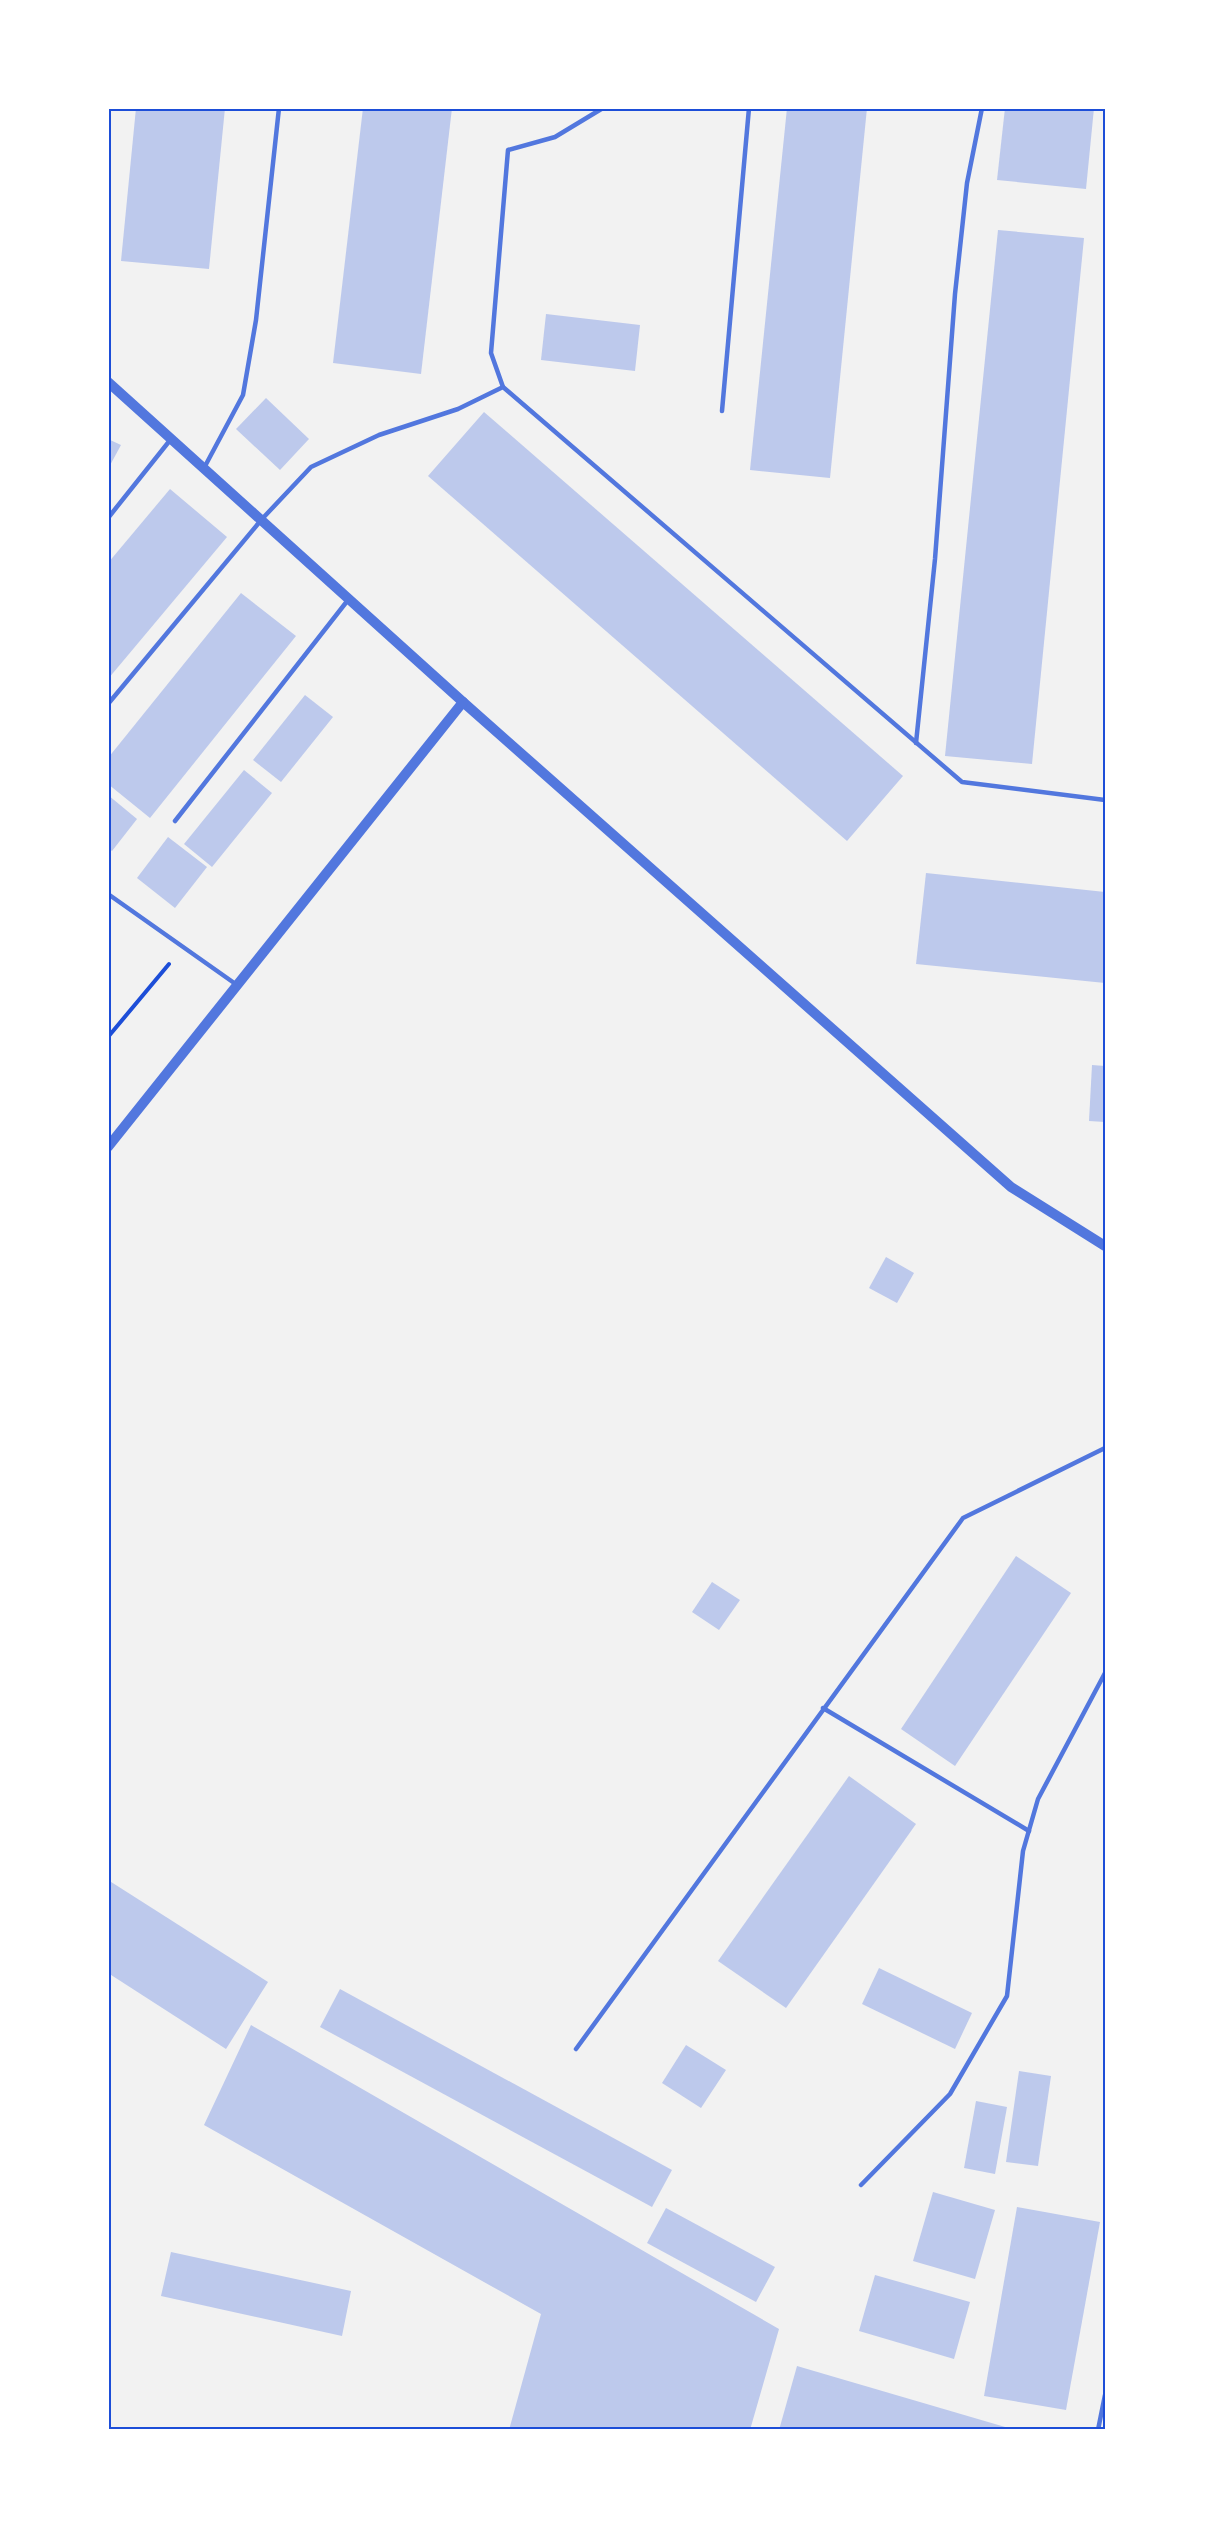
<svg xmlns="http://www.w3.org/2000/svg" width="1213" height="2538" viewBox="0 0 1213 2538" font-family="'Source Serif 4',serif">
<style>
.building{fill:#bdc9ec}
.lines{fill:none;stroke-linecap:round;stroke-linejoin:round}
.path{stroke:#1d4ed8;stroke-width:4}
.service{stroke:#5277de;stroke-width:4.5}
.tertiary{stroke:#5277de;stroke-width:10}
.neatline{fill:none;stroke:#1d4ed8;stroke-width:2}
</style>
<rect width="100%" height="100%" fill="#f2f2f2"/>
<g class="building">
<polygon points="136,108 225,108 209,269 121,261"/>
<polygon points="363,108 452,108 421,374 333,363"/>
<polygon points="787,108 867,108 830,478 750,470"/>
<polygon points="1005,108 1094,108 1086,189 997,180"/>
<polygon points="998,230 1084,238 1032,764 945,756"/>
<polygon points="546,314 640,325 635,371 541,360"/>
<polygon points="266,398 309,439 280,470 236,429"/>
<polygon points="484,412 903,776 847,841 428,476"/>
<polygon points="108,439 121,445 108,469"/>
<polygon points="170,489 227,537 108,679 108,563"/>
<polygon points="241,593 296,636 150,818 108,784 108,758"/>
<polygon points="305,695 333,717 281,782 253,760"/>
<polygon points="244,770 272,793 212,867 184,844"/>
<polygon points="108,795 137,819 112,851 108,848"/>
<polygon points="168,837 207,867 175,908 137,878"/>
<polygon points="926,873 1105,892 1105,983 916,964"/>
<polygon points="1092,1065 1105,1066 1105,1122 1089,1121"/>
<polygon points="886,1257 914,1273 897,1303 869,1288"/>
<polygon points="1016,1556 1071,1593 955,1766 901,1729"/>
<polygon points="712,1582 740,1600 719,1630 692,1612"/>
<polygon points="849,1776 916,1824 786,2008 718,1961"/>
<polygon points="108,1880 268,1982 226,2049 108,1973"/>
<polygon points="879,1968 972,2013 955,2049 862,2004"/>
<polygon points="340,1989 672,2170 652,2207 320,2027"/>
<polygon points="251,2025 779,2329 750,2430 509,2430 541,2314 204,2125"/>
<polygon points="686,2045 726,2070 701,2108 662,2083"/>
<polygon points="1019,2071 1051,2076 1038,2166 1006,2162"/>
<polygon points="976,2101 1007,2107 995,2174 964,2168"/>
<polygon points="933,2192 995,2210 975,2279 913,2261"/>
<polygon points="1017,2207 1100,2222 1066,2410 984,2396"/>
<polygon points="666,2208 775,2267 756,2302 647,2243"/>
<polygon points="171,2252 351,2291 342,2336 161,2296"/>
<polygon points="875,2275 970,2302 954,2359 859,2331"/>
<polygon points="797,2366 1012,2429 1012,2430 779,2430"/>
</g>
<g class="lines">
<polyline class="path" points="108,1037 169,964"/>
<g class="service">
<polyline points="503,387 491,353 508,150 555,137 603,108"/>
<polyline points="722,411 749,108"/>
<polyline points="204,468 243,395 256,320 279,108"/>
<polyline points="108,518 171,439"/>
<polyline points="108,704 262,519 311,467 379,435 458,409 503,387 962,782 1105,800"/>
<polyline points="916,743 935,559 955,294 967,183 982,108"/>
<polyline points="175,821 348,600"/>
<polyline points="108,894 237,985"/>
<polyline points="823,1708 1029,1831"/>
<polyline points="576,2049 963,1518 1105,1448"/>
<polyline points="861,2185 950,2094 1007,1996 1023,1851 1038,1799 1105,1673"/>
<polyline points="1098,2430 1105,2395"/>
</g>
<g class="tertiary">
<polyline points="108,382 463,702 1011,1187 1105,1246"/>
<polyline points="108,1147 463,702"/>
</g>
</g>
<rect width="1213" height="2538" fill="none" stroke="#ffffff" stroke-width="219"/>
<rect x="110" y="110" width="994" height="2318" class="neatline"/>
</svg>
